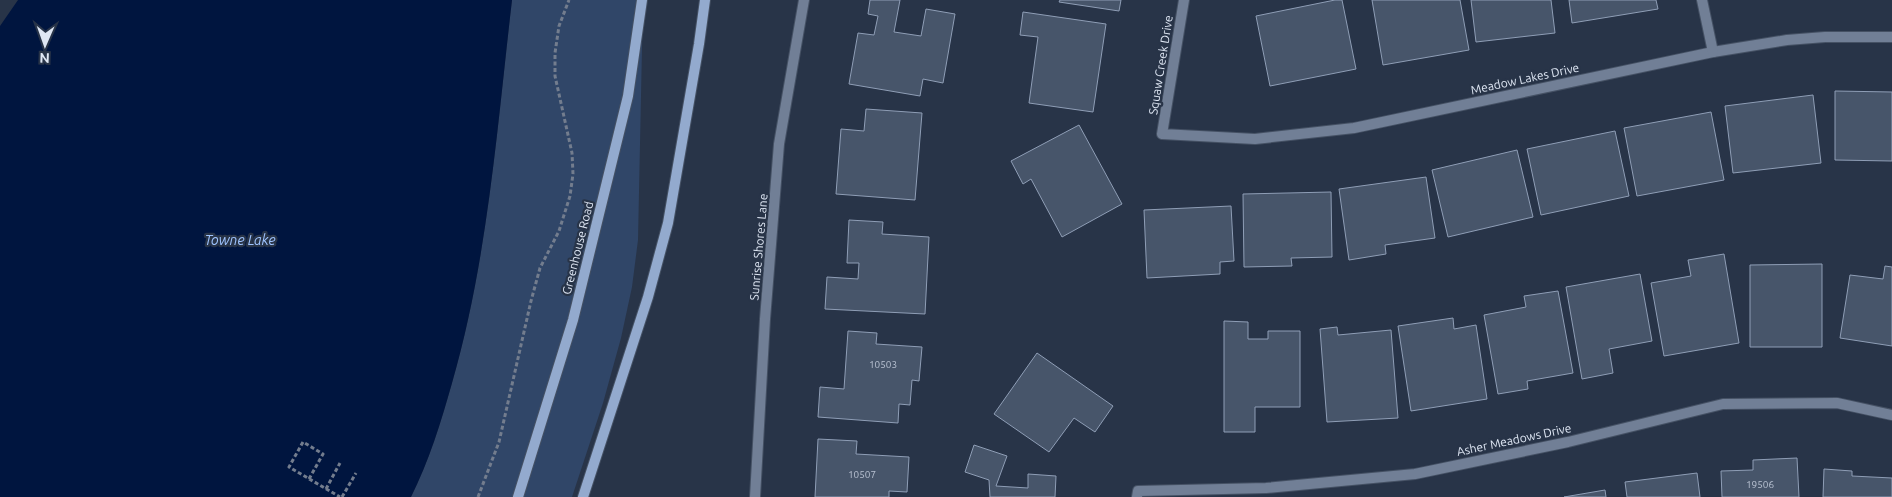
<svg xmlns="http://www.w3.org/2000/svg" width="1892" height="497" viewBox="0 0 1892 497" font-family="Ubuntu,sans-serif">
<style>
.green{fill:#304668}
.water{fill:#00153f}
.building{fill:#47556a;stroke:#8f9eb6}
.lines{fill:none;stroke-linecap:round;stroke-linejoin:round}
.street-casing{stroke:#455164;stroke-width:12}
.secondary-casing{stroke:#455164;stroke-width:12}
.path{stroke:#737d8e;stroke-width:3;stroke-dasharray:4 2.5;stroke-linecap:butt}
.street{stroke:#717f96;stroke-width:10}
.secondary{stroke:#93aace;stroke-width:10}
.labels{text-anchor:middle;stroke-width:4.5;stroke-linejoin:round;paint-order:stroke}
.number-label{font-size:10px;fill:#b9c2d2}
.street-label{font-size:12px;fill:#dfe7f4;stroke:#283448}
.water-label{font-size:14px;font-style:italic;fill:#9ec3fe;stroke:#283448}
</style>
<rect width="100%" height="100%" fill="#283448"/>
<path class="green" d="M512 0H643L638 240 632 287 621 338 603 403 572 497H411C429 461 441 422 452 383 488 258 497 128 512 0Z"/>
<path class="water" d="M18 0H512C497 128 488 258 452 383 441 422 429 461 411 497H0V26Z"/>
<g class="building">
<polygon points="870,0 900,0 894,32 921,36 926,9 955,14 943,83 923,79 920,96 849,84 858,33 874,35 878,16 868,14"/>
<polygon points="1060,0 1121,0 1119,11 1059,2"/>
<polygon points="1335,0 1342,0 1356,69 1270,86 1256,16"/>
<polygon points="1372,0 1460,0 1469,50 1383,65"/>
<polygon points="1471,0 1551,0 1555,33 1476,42"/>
<polygon points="1569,0 1656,0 1658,9 1572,23"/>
<polygon points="1023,12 1106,24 1093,112 1029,103 1038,37 1020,35"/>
<polygon points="1835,91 1892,92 1892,161 1835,160"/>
<polygon points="1813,95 1821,163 1733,173 1725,106"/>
<polygon points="866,109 922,113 915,200 836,194 841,129 864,131"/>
<polygon points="1711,112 1724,180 1637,196 1624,128"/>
<polygon points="1079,125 1122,204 1062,237 1031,179 1023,184 1011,161"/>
<polygon points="1615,131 1629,196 1541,215 1527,149"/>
<polygon points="1517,150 1533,217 1448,237 1432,170"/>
<polygon points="1426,177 1435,238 1385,245 1386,254 1349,260 1339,189"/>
<polygon points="1331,192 1332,257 1291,258 1292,266 1244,267 1243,194"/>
<polygon points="1231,206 1234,261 1220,262 1220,274 1147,278 1144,210"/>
<polygon points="849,220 883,222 882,234 929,237 925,314 825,309 827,277 858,279 859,263 847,263"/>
<polygon points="1724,254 1739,343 1664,356 1651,283 1691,276 1688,260"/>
<polygon points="1822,264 1822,347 1750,347 1750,265"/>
<polygon points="1885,266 1892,267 1892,346 1840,338 1850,275 1883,279"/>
<polygon points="1640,274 1652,341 1609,349 1613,373 1582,379 1566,287"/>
<polygon points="1558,291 1573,373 1527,381 1528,389 1498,394 1484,315 1526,307 1524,296"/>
<polygon points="1453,318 1454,329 1476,325 1487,399 1411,411 1398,326"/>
<polygon points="1224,321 1248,322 1248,339 1268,339 1268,331 1300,331 1300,407 1255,407 1255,432 1224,432"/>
<polygon points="1337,327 1338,335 1391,330 1398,418 1327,422 1320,329"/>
<polygon points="848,331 877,333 876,344 922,347 919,381 912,380 910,405 899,404 898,423 818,417 820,387 844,389"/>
<polygon points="1037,353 1113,406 1095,432 1074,418 1049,452 994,414"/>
<polygon points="818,439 857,441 856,454 909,457 907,492 889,491 889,497 815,497"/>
<polygon points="974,445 1007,456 996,486 1028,488 1028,474 1056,476 1055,497 990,497 989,480 965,472"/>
<polygon points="1797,458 1799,497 1722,497 1721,471 1753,470 1753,460"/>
<polygon points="1824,469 1852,471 1852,476 1892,478 1892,497 1823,497"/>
<polygon points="1697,473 1700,497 1627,497 1625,482"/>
<polygon points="1605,490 1606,497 1564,497"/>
</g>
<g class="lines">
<g class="street-casing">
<g id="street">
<polyline points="1184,0 1162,134 1255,139 1354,128 1713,52 1787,40 1825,37 1892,37"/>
<polyline points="1702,0 1713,52"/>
<polyline points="755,497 765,319 779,144 804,0"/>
<polyline points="1137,497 1138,491 1266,488 1415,474 1568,442 1723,404 1837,403 1892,415"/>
</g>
</g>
<g class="secondary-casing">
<g id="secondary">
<polyline points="518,497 573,320 628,96 642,0"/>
<polyline points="583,497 648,297 668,223 699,44 705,0"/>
</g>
</g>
<g class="path">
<path d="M309 479 323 454 303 442 289 467C306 477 323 487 340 497"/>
<polyline points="326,489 340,463"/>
<polyline points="342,497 356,473"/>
<polyline points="478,497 499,442 531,301 540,268 559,231 570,196 573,174 572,153 555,76 555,53 559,26 569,0"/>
</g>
<use href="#street" class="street"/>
<use href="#secondary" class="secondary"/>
</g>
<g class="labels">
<g class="number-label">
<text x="883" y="368">10503</text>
<text x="862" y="478">10507</text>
<text x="1760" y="488">19506</text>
</g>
<g class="street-label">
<text transform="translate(1161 65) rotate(-81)" y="4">Squaw Creek Drive</text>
<text transform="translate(1525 79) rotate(-12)" y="4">Meadow Lakes Drive</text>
<text transform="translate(759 247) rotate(-85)" y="4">Sunrise Shores Lane</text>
<text transform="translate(578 248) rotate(-76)" y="4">Greenhouse Road</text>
<text transform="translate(1514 440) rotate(-12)" y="4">Asher Meadows Drive</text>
</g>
<g class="water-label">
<text x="240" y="245">Towne Lake</text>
</g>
</g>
<g transform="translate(45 45) rotate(182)" stroke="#283448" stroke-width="4" paint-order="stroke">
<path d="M0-4L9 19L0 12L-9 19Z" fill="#dfe7f4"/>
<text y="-8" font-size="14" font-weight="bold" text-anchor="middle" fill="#dfe7f4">N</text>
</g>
</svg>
